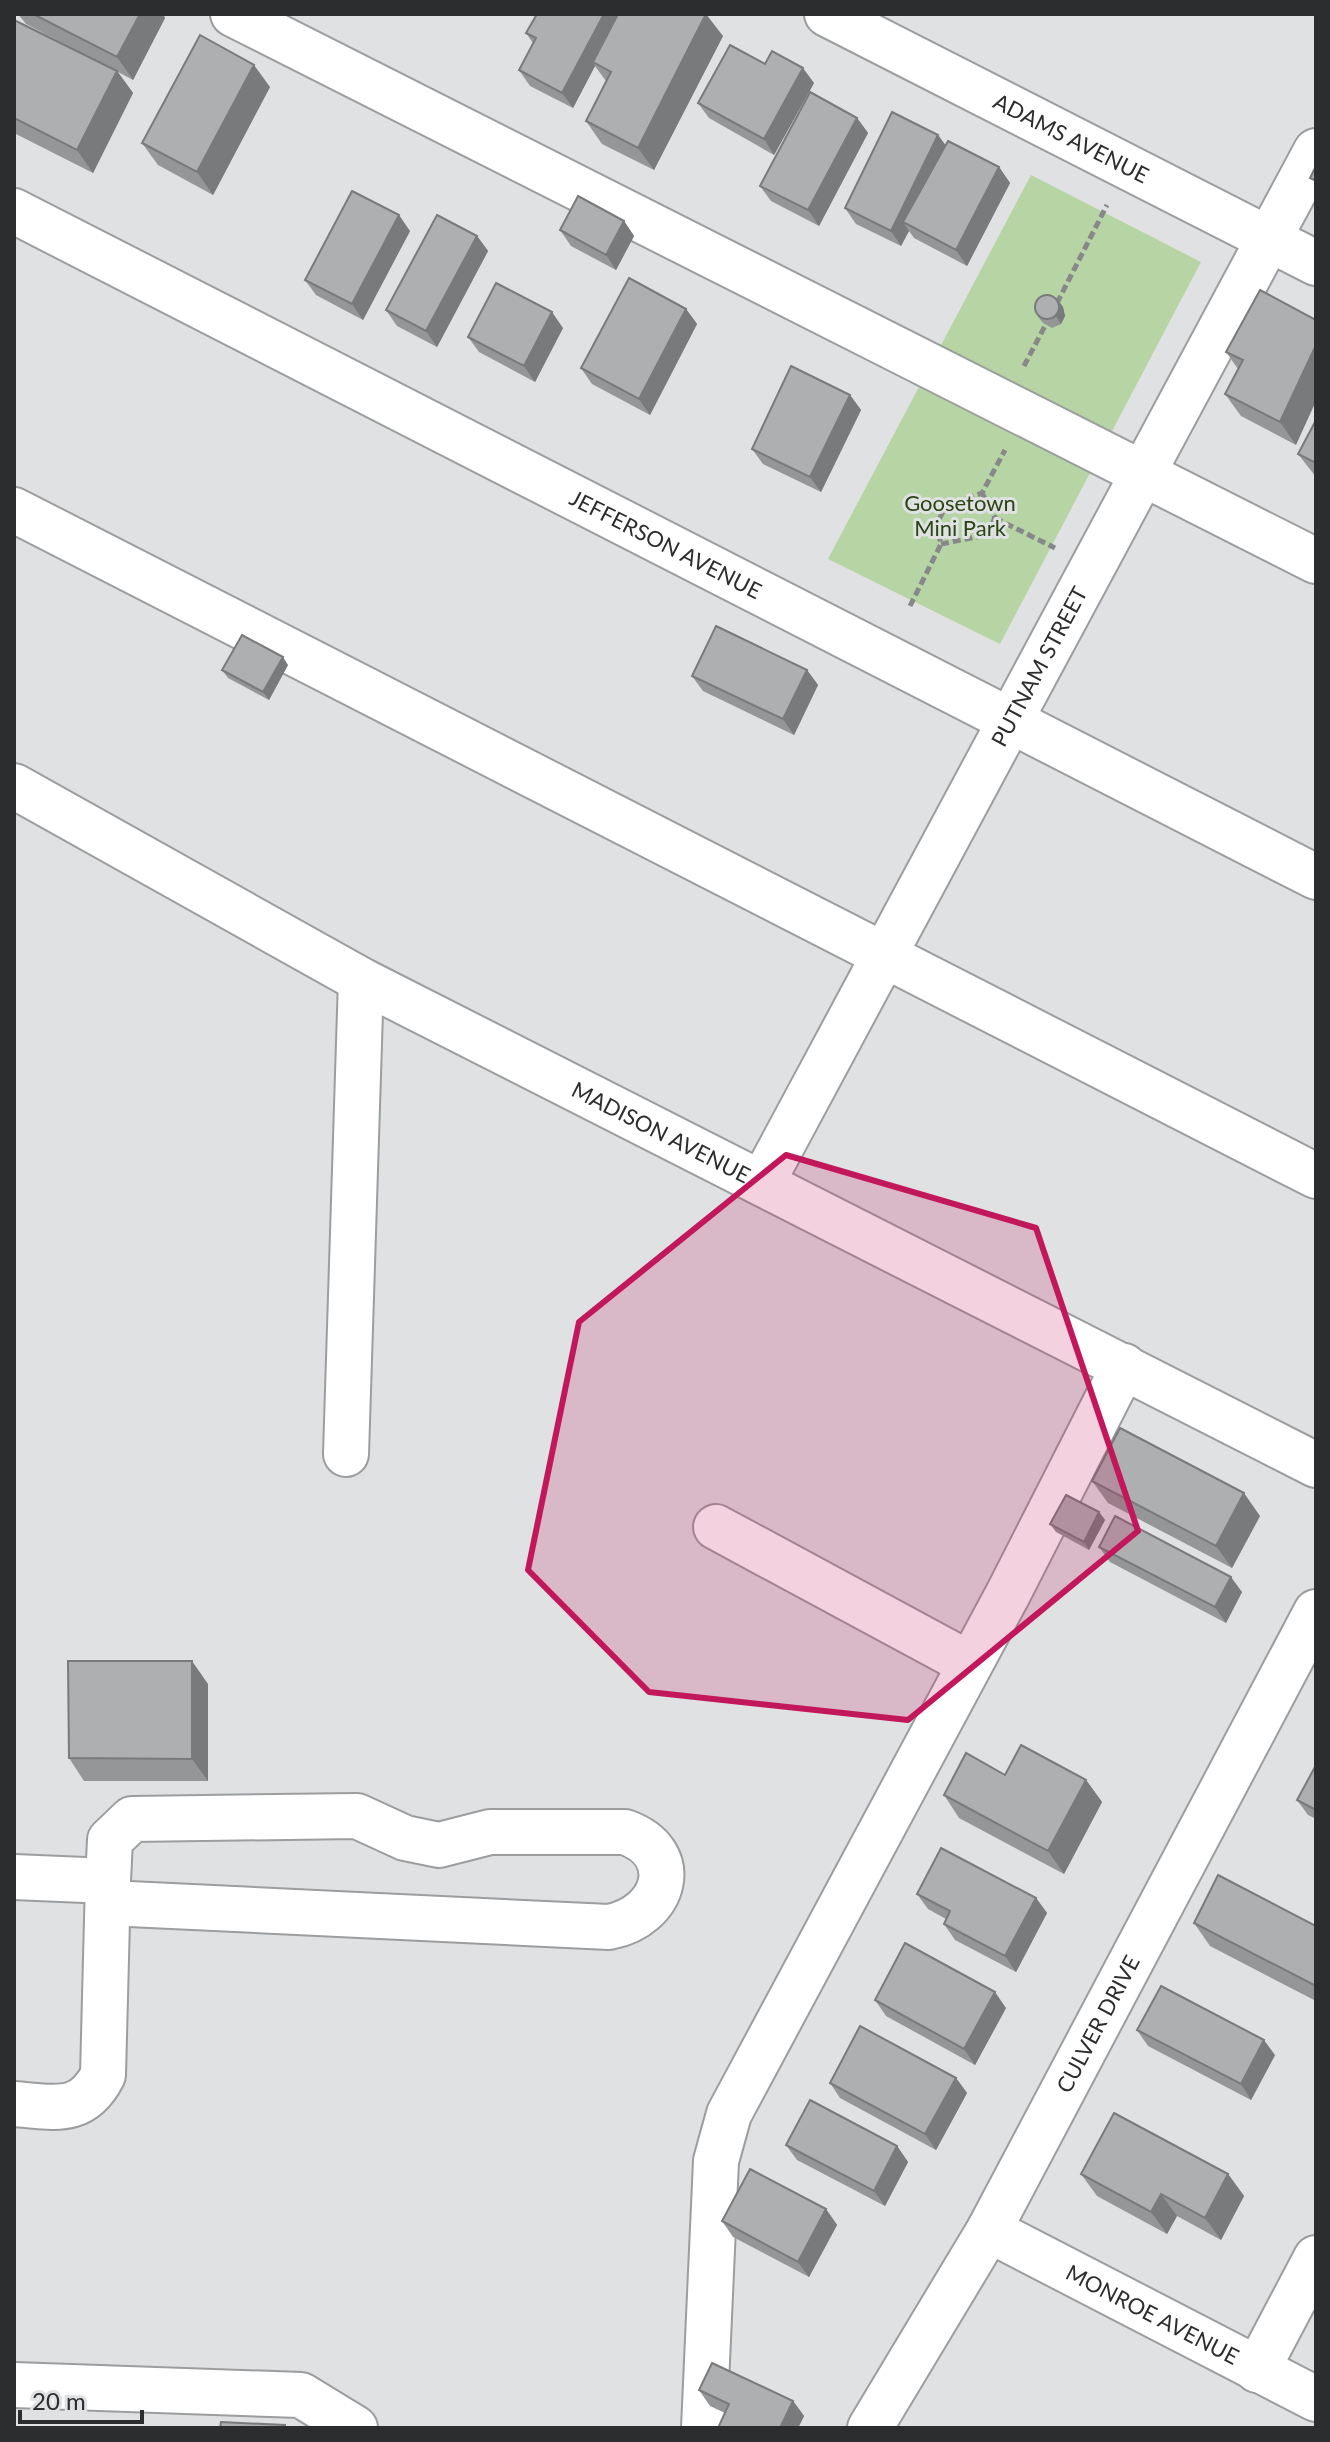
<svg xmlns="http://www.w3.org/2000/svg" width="1330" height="2442" viewBox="0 0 1330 2442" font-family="Lato,sans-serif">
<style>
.green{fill:#b7d5a4}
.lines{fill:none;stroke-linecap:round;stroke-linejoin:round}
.minor-casing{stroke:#9b9d9f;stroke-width:48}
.path{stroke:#87888a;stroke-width:5;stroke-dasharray:8 4;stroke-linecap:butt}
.minor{stroke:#fff;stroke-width:44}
.wall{fill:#959698}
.shaded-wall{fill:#797a7c}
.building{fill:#adafb1;stroke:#797a7c;stroke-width:2}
.marked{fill:#c2185b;fill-opacity:0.2;stroke:#c2185b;stroke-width:6;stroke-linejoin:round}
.labels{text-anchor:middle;stroke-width:6;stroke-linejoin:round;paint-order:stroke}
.street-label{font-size:22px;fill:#2c2d2e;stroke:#dfe1e3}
.park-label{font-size:22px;fill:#2a4512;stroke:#dfe1e3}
</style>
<rect width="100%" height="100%" fill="#dfe1e3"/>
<polygon class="green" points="1031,175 1201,262 1000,644 828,559"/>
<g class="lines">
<g class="minor-casing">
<g id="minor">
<polyline points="233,14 1316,561"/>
<path id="s1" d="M827 14 1316 263"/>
<path id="s2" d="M14 211 1316 877"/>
<polyline points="14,510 1316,1176"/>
<path id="s3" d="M14 786 361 980 1316 1465"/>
<path id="s4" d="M763 1181 1316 151"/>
<polyline points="346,1454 361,980"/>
<polyline points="716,1527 968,1663"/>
<path d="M14 1877 108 1881 103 2075C82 2116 55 2107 14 2104"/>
<path d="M108 1903 609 1927C666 1916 684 1853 625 1832H490L439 1845 405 1838 357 1816 132 1819 110 1840 108 1881"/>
<path id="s5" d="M989 2230 1316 2399"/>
<polyline points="1257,2370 1316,2258"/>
<polyline points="14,2385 301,2395 355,2428"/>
<polyline points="704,2428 716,2161 729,2114 1009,1592 1124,1366"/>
<path id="s6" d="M870 2428 989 2230 1316 1612"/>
</g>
</g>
<g class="path">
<polyline points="1057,303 1107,205"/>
<polyline points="1024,366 1046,324"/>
<polyline points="995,518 1055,548"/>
<polyline points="941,544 986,535 995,518 982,493"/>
<polyline points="910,606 941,544 936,525 946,506 982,493 1005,450"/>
</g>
<use href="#minor" class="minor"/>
</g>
<g class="wall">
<polygon points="18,14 163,14 165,18 133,80 118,72 133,93 93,173 14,133 14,20 83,54 26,24"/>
<polygon points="526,33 723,36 654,170 602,144 586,121 606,81 595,66 573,108 530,86 519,70 533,43"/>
<polygon points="814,83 774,155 709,118 698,103"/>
<polygon points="270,87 213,195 158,165 142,143"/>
<polygon points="857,118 868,133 819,226 771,201 760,186"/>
<polygon points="938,135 946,146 999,167 1010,183 967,266 914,238 909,231 901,246 856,224 845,208"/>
<polygon points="624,221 634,236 616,270 571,246 560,230"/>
<polygon points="410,231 363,320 316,295 305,280"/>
<polygon points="477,236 488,251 437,347 397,326 386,310"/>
<polygon points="1260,290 1296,445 1241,416 1225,394 1238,369 1226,352"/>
<polygon points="1057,299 1063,307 1065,316 1061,324 1052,328 1043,323 1037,315"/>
<polygon points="686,309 697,324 650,415 592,384 581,368"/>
<polygon points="563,328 535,382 479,352 468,337"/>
<polygon points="850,395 861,410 821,492 763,464 752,449"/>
<polygon points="1316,420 1316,477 1298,454"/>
<polygon points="288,665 269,700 228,678 222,670"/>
<polygon points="807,670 818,685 794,735 703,691 692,676"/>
<polygon points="1092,1481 1260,1516 1232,1568 1108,1503"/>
<polygon points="1099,1512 1105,1520 1089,1550 1056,1532 1050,1524"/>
<polygon points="1099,1547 1242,1592 1226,1623 1110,1562"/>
<polygon points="208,1684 208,1781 84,1781 69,1758"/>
<polygon points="1316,1765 1316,1819 1308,1815 1297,1800"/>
<polygon points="1005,1775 1086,1780 1102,1802 1064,1874 959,1818 944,1795"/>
<polygon points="917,1894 1036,1898 1047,1913 1016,1972 955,1940 944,1924 946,1919 928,1909"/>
<polygon points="1194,1923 1316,1926 1316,2001 1210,1946"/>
<polygon points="875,2000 1006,2008 975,2065 886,2016"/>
<polygon points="1137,2030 1275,2055 1251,2100 1148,2046"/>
<polygon points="956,2078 967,2093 936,2150 840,2098 830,2083"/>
<polygon points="786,2145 897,2146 908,2162 885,2206 797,2160"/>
<polygon points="1081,2174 1228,2174 1244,2196 1221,2240 1177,2216 1167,2234 1097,2196"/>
<polygon points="826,2209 837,2225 809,2277 733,2237 722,2221"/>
<polygon points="699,2390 793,2401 804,2416 798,2428 718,2428 725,2413 710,2406"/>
</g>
<g class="shaded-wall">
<polygon points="140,14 163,14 165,18 133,80 117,57"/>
<polygon points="604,14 623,14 593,62 595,66 573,108 562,93"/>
<polygon points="706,14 723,36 654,170 638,148"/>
<polygon points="254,65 270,87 213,195 197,172"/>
<polygon points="803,68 814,83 774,155 764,139"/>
<polygon points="117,71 133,93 93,173 77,150"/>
<polygon points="857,118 868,133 819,226 808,210"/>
<polygon points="938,135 949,150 903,222 909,231 901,246 891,231"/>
<polygon points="999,167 1010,183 967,266 956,250"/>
<polygon points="399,215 410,231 363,320 352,304"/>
<polygon points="624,221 634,236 616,270 606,255"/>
<polygon points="477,236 488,251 437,347 426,331"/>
<polygon points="1057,299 1063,307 1065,316 1061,324 1056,316"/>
<polygon points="686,309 697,324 650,415 639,399"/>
<polygon points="552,312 563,328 535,382 524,366"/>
<polygon points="1316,345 1316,401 1296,445 1280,422"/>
<polygon points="850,395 861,410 821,492 810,477"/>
<polygon points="283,657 288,665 269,700 263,692"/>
<polygon points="807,670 818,685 794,735 783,719"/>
<polygon points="1244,1493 1260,1516 1232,1568 1216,1546"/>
<polygon points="1099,1512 1105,1520 1089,1550 1084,1542"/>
<polygon points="1231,1577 1242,1592 1226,1623 1215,1607"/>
<polygon points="192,1661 208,1684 208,1781 192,1759"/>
<polygon points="1086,1780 1102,1802 1064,1874 1048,1851"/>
<polygon points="1036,1898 1047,1913 1016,1972 1005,1956"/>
<polygon points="995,1992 1006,2008 975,2065 964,2049"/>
<polygon points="1264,2040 1275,2055 1251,2100 1241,2084"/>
<polygon points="956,2078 967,2093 936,2150 925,2134"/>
<polygon points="897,2146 908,2162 885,2206 874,2191"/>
<polygon points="1228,2174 1244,2196 1221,2240 1205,2218"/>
<polygon points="1161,2194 1177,2216 1167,2234 1151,2212"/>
<polygon points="826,2209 837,2225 809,2277 798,2262"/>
<polygon points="793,2401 804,2416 798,2428 780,2428"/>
</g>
<g class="building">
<polygon points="33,14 140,14 117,57"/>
<polygon points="537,14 604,14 562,93 519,70 536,38 526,33"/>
<polygon points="618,14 706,14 638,148 586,121 611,72 593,62"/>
<polygon points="14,20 117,71 77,150 14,118"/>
<polygon points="200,35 254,65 197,172 142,143"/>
<polygon points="730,45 765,64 772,51 803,68 764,139 698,103"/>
<polygon points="810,92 857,118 808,210 760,186"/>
<polygon points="892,112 938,135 891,231 845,208"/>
<polygon points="948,141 999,167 956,250 903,222"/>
<polygon points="1316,166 1316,181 1310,178"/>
<polygon points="352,191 399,215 352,304 305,280"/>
<polygon points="578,196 624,221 606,255 560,230"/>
<polygon points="437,215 477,236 426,331 386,310"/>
<polygon points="629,278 686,309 639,399 581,368"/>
<polygon points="496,283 552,312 524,366 468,337"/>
<polygon points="1260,290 1316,320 1316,345 1280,422 1225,394 1243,360 1226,352"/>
<circle cx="1047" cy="307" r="12"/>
<polygon points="791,366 850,395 810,477 752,449"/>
<polygon points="1316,420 1316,463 1298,454"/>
<polygon points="716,626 807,670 783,719 692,676"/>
<polygon points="242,635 283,657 263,692 222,670"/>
<polygon points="1120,1428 1244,1493 1216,1546 1092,1481"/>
<polygon points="1066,1495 1099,1512 1084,1542 1050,1524"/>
<polygon points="1115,1516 1231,1577 1215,1607 1099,1547"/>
<polygon points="68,1661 192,1661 192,1759 69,1758"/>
<polygon points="1021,1745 1086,1780 1048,1851 944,1795 966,1753 1005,1775"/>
<polygon points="1316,1765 1316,1810 1297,1800"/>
<polygon points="941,1848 1036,1898 1005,1956 944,1924 950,1911 917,1894"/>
<polygon points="1218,1875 1316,1926 1316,1986 1194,1923"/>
<polygon points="905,1943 995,1992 964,2049 875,2000"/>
<polygon points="1161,1986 1264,2040 1241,2084 1137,2030"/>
<polygon points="860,2026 956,2078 925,2134 830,2083"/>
<polygon points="810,2100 897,2146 874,2191 786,2145"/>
<polygon points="1114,2113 1228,2174 1205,2218 1161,2194 1151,2212 1081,2174"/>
<polygon points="750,2169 826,2209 798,2262 722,2221"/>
<polygon points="712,2363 793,2401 780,2428 718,2428 729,2404 699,2390"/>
<polygon points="221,2422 285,2425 285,2428 220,2428"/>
</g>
<path class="marked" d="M786 1155 1036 1228 1138 1531 908 1720 649 1692 528 1570 579 1322Z"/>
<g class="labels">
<g class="street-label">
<text dy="8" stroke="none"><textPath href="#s1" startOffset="274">ADAMS AVENUE</textPath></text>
<text dy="8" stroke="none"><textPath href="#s2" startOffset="732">JEFFERSON AVENUE</textPath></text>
<text dy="8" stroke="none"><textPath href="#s4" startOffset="584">PUTNAM STREET</textPath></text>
<text dy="8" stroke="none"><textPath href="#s3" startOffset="734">MADISON AVENUE</textPath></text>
<text dy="8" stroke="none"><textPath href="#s6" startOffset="464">CULVER DRIVE</textPath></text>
<text dy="8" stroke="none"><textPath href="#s5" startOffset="184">MONROE AVENUE</textPath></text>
</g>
<g class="park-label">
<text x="960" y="511">Goosetown<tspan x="960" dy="25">Mini Park</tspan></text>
</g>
</g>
<rect width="1330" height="2442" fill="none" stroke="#2c2d2e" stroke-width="32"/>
<path d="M20 2410v12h122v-12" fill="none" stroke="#2c2d2e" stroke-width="4"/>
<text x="32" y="2410" font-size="24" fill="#2c2d2e" stroke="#dfe1e3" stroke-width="6" paint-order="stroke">20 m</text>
</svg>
